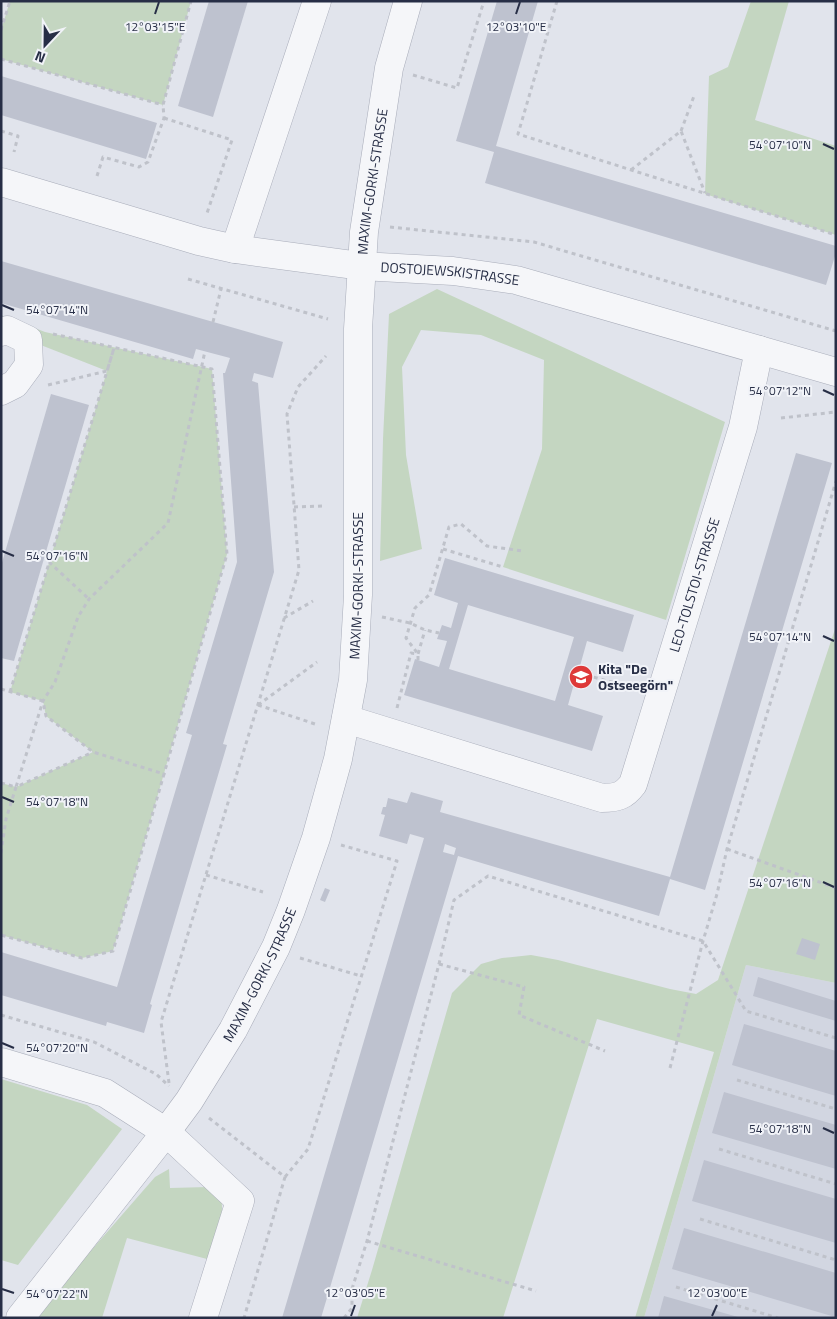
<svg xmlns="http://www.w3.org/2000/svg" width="837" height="1319" viewBox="0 0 837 1319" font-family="'Titillium Web',sans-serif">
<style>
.built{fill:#d2d6e1}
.green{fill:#c4d6c1}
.building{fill:#bec2cf;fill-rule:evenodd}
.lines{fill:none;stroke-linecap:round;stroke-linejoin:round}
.minor-casing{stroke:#a9adba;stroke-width:29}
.path{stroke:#bfc2ca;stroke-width:3;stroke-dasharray:4 4;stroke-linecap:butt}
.minor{stroke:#f5f6f9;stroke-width:28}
.ticks{fill:none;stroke:#272e46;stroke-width:2}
.labels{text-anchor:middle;stroke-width:4;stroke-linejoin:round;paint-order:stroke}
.street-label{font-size:14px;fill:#272e46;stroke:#f1f3f8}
.poi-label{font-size:14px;font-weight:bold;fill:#272e46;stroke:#f1f3f8;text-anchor:start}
.ticks-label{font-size:12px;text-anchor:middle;fill:#272e46;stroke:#f1f3f8;stroke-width:4;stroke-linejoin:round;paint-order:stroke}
</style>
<rect width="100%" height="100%" fill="#e1e4ec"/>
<polygon class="built" points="746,965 836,983 836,1318 644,1318"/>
<g class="green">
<polygon points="10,1 191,1 163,105 1,59 1,30"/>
<polygon points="751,1 789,1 755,120 836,146 836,235 705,194 709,76 728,67"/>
<polygon points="437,289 725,422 666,620 503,567 542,449 544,360 481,335 421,330 402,367 406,455 422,549 380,561 383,439 389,314"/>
<polygon points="1,315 45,332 212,369 227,554 113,951 82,958 1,935 1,783 16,787 93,752 46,716 43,701 10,692 107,371 28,340 1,332"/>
<polygon points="836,626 836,983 746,965 644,1318 635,1318 714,1052 597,1019 503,1318 357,1318 372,1270 452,993 481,964 502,958 531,955 558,960 670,989 696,994 718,980"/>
<polygon points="1,1079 87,1105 122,1129 18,1265 1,1260"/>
<path d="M169 1169 170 1188 208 1187 220 1191C226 1220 218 1233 207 1259L127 1238 102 1318H38L75 1269 155 1177Z"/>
</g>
<g class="building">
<polygon points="209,1 248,1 213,117 178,106"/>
<polygon points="497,1 538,1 496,146 836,246 836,253 826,285 485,183 494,152 456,141"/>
<polygon points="1,76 157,123 146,159 1,115"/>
<polygon points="1,261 283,342 273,378 254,373 252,381 258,383 274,572 223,744 227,745 150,1004 152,1005 144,1033 107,1022 106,1026 1,995 1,952 117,987 192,735 186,733 237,562 223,373 225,373 230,358 196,349 193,359 1,303"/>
<polygon points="51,394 89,405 14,661 1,658 1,566"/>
<path d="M796 453 832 463 705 890 670 879 659 916 458 856 321 1318H282L424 838 410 834 407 844 379 836 385 815 381 814 383 807H386L388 798 407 803 411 792 443 801 440 812 670 877ZM445 844 456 848 454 855 443 852Z"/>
<path d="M445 558 634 615 623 652 587 641 580 666 588 668 584 683 575 680 568 705 603 716 592 751 404 695 415 659 439 667 447 641 437 639 442 625 451 628 458 603 434 595ZM468 605 574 637 555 701 449 669Z"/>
<polygon points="325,888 330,890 325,902 320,900"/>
<polygon points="802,938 820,944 815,960 796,954"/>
<polygon points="758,977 836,1001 836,1021 753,996"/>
<polygon points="744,1024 836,1051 836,1096 732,1065"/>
<polygon points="724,1092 836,1125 836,1169 712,1133"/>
<polygon points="704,1160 836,1199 836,1243 692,1201"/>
<polygon points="684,1228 836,1273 835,1317 672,1269"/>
<polygon points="664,1296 738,1317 738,1318 658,1318"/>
</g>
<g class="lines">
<g class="minor-casing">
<g id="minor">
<path id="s1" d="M1 182 199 241 235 249 361 266 453 271 516 280 836 372"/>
<polyline points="235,249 317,1"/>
<polyline points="1,332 7,330 28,340 29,365 15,384 1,391"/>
<path id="s2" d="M346 719 602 798C617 798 624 796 633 784L743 427 759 350"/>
<polyline points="1,1062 105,1093 166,1132 240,1201 203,1318"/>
<path id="s3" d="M20 1318 166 1132 189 1101 233 1030 276 947 291 910 316 838 338 759 353 680 358 595V329L364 232 389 68 408 1"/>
</g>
</g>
<g class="path">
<polyline points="557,1 518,134 836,235"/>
<polyline points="1,30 10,1"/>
<polyline points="1,59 163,105"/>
<polyline points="413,75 457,88 484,1"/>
<polyline points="164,118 232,140 206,216"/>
<polyline points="1,131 18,136 14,152"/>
<polyline points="681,131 694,96"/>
<polyline points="631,170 681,131 705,193"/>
<polyline points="97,176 103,157 139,167 148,162 164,118 163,105 191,1"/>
<polyline points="390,227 534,242 836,331"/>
<polyline points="188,279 328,319"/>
<polyline points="213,322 221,289"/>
<polyline points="53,334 212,369 227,554 164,774"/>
<polyline points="781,418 836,412"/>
<polyline points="294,507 324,506"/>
<polyline points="443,549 503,567"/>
<polyline points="49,562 89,599"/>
<polyline points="382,617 410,623 425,630 439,633"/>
<polyline points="284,618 313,601"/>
<polyline points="418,660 418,654 406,638 415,608 429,595 449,527 461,524 487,546 523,551"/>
<polyline points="586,675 636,689"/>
<polyline points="1,689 43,701 46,716 93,752 164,774 113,951 82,958 1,935"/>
<polyline points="10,692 114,348 107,371 48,385"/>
<polyline points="258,705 317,662"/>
<polyline points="258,705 315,724"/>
<polyline points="397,708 411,653 418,654 425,630"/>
<polyline points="1,783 16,787 43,701 55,682 78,617 89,599 168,523 205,351"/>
<polyline points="727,849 836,888"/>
<polyline points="1,853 6,819 16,787 93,752"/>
<polyline points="206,875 263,892"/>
<polyline points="300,958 361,976"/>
<polyline points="439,964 524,987 519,1015 605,1051"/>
<polyline points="1,1015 94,1042 156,1074 169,1086"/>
<polyline points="670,1068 703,941 717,894 727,849 836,481"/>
<polyline points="737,1080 836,1109"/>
<polyline points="169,1083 161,1022 299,570 287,414 298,387 326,356"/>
<polyline points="209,1118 285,1177 244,1318"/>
<polyline points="719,1149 836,1184"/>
<polyline points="285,1177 308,1149 397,861 341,845"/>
<polyline points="700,1219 836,1260"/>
<polyline points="367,1241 536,1291"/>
<polyline points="676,1287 778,1318"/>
<polyline points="344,1318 352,1308 352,1289 367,1241 439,964 454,900 488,876 703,941 746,1011 836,1038"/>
</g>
<use href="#minor" class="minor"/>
</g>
<path class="ticks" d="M155 14 159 2M516 14 520 2M823 144 834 149M2 305 14 310M823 390 834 395M2 551 14 556M823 636 834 641M2 797 14 802M823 882 834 887M2 1043 14 1048M823 1128 834 1133M2 1289 14 1293M351 1316 355 1305M712 1316 717 1305"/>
<defs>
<g id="school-disc" transform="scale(1.25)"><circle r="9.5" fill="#de3939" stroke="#f1f3f8"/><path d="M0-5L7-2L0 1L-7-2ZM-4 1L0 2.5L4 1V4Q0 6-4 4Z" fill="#fff"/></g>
</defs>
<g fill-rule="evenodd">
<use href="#school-disc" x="581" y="677"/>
</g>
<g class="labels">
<g class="street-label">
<text dy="5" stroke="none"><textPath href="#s3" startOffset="1230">MAXIM-GORKI-STRASSE</textPath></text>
<text dy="5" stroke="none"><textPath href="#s1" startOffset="460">DOSTOJEWSKISTRASSE</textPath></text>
<text dy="5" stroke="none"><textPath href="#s3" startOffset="825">MAXIM-GORKI-STRASSE</textPath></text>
<text dy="5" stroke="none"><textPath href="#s2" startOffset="512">LEO-TOLSTOI-STRASSE</textPath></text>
<text dy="5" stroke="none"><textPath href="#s3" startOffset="420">MAXIM-GORKI-STRASSE</textPath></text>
</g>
<g class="poi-label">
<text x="598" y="674">Kita "De<tspan x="598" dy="16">Ostseegörn"</tspan></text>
</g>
</g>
<g class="ticks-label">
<text x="155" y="31">12°03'15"E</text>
<text x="516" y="31">12°03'10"E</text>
<text x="780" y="149">54°07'10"N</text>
<text x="57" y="314">54°07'14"N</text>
<text x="780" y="395">54°07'12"N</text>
<text x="57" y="560">54°07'16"N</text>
<text x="780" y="641">54°07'14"N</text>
<text x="57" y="806">54°07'18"N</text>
<text x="780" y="887">54°07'16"N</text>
<text x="57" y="1052">54°07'20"N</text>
<text x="780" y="1133">54°07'18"N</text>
<text x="355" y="1297">12°03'05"E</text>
<text x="717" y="1297">12°03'00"E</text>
<text x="57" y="1298">54°07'22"N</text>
</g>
<rect width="837" height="1319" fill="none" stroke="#272e46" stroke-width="5"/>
<g transform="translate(45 45) rotate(202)" stroke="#f1f3f8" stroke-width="4" paint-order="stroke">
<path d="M0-4L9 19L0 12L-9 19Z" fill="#272e46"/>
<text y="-8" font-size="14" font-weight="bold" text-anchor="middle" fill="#272e46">N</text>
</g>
</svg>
